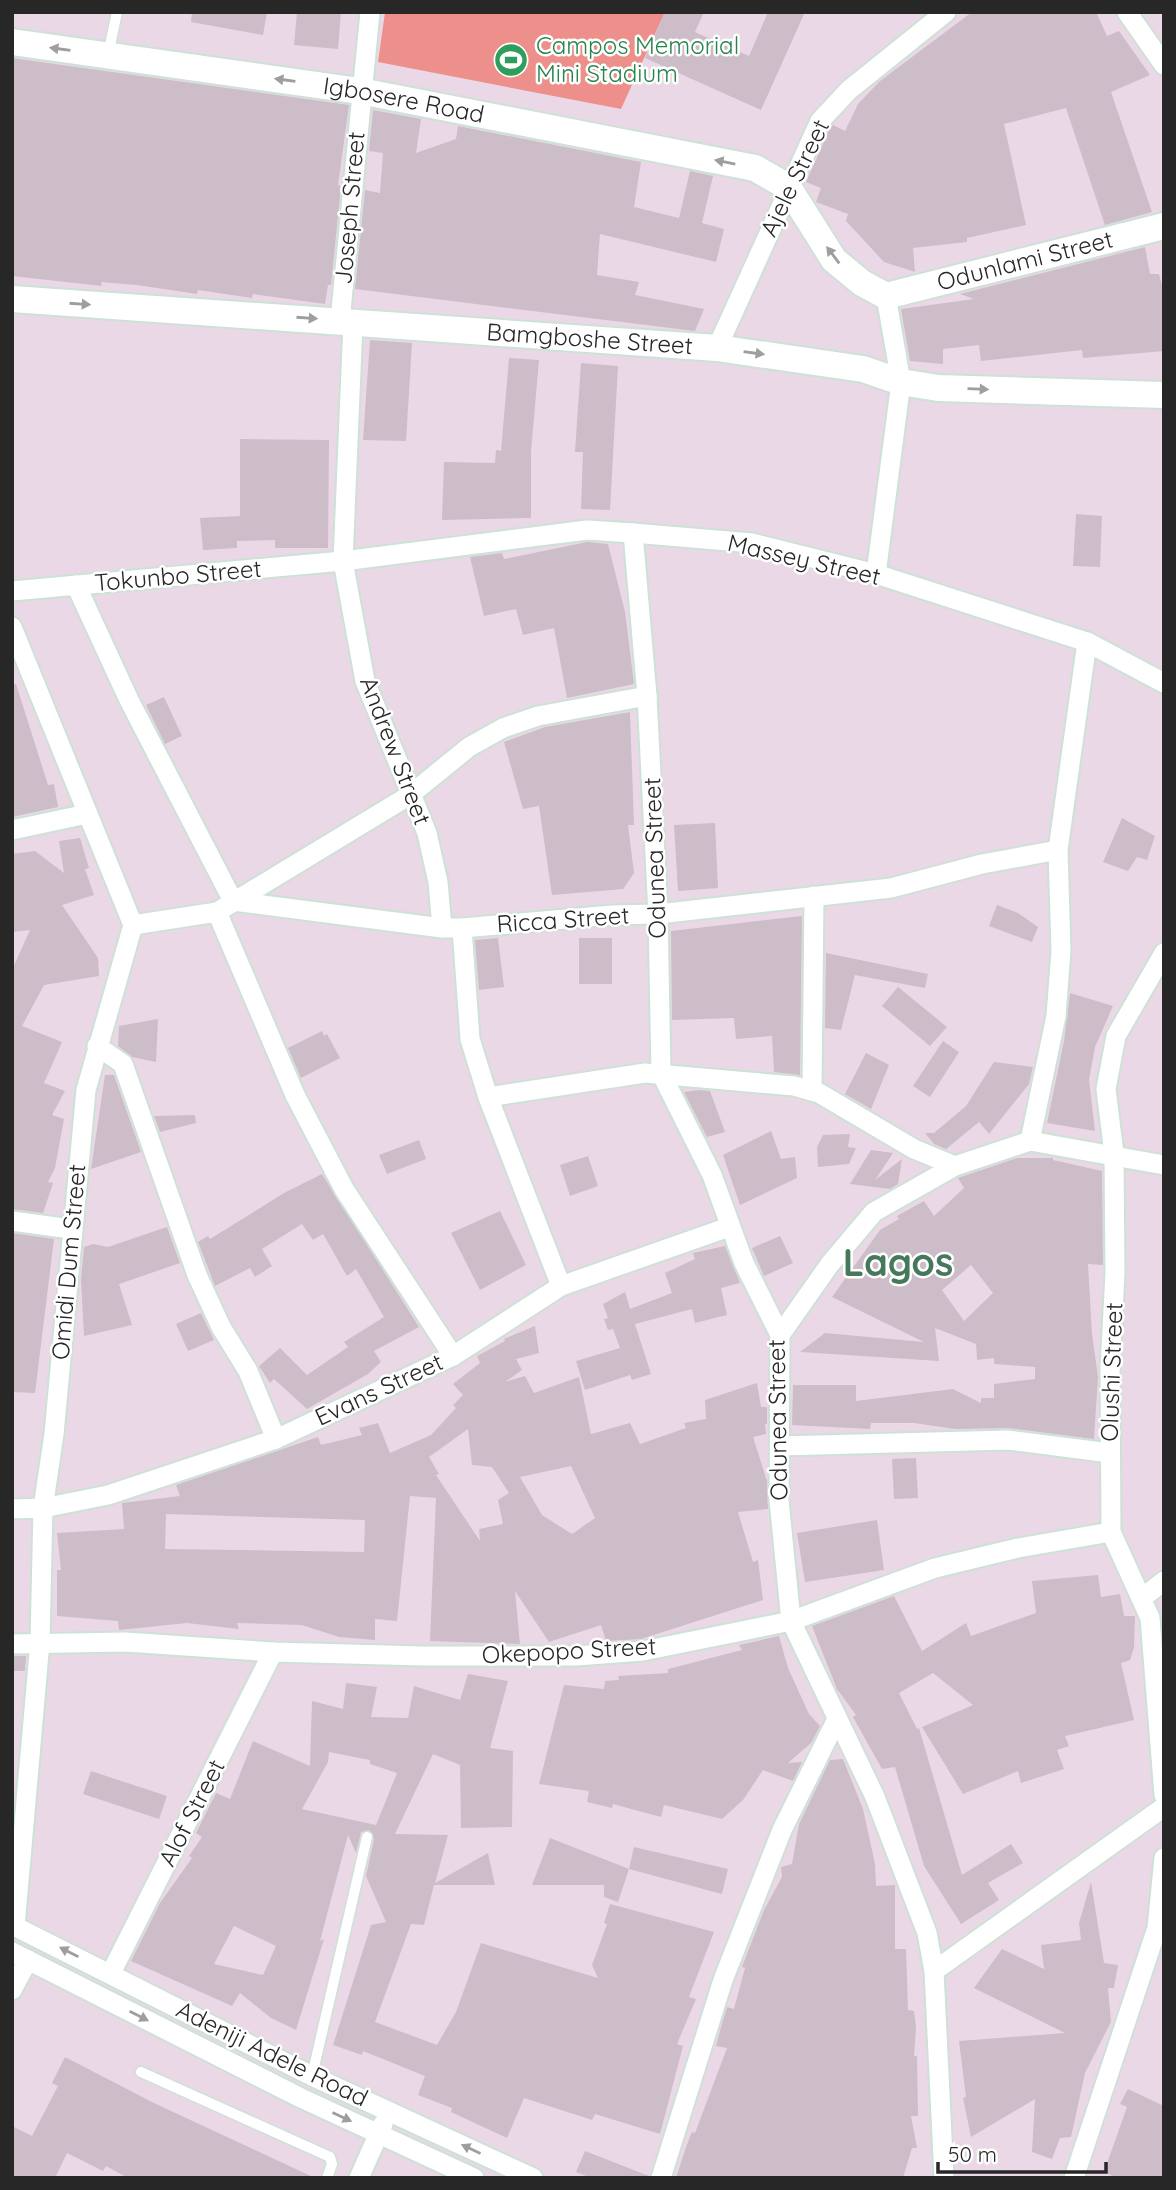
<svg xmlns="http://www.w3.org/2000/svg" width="1176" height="2190" viewBox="0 0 1176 2190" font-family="Quicksand,sans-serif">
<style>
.pitch{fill:#ed908c}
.building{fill:#ccbdc9;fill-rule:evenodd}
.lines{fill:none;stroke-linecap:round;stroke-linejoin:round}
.lane-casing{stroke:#cde1d6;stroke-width:13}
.street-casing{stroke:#cde1d6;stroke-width:23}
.secondary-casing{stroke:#cde1d6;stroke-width:30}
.lane{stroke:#fff;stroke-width:10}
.street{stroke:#fff;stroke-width:19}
.secondary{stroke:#fff;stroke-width:26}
.oneway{fill:#9e9e9e}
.labels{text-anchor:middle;stroke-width:5;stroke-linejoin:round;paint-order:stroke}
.leisure-label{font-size:24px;fill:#27864d;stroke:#fff;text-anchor:start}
.street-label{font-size:24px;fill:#272727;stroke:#fff}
.town-label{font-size:38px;font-weight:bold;fill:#46795c;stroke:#fff}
</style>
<rect width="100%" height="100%" fill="#ebd8e7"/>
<polygon class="pitch" points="385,12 665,12 621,109 378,62"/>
<g class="building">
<polygon points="192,12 267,12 263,35 191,22"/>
<polygon points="297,12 341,12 338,49 294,45"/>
<polygon points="665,12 704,12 695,32 749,56 768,12 805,12 761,110 645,58"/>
<polygon points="972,12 1096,12 1107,36 1119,31 1150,75 1111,92 1152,212 1105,225 1066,108 1004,124 1026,225 967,238 967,242 913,248 915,272 884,262 846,221 848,214 816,202 821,188 806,182 830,128 833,125 845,131 858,104 880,81"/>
<polygon points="12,58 349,105 338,185 341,186 331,285 328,285 325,304 253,294 252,298 198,290 197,294 137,285 101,282 102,286 12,276"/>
<polygon points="373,110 421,119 416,153 456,139 458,126 641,162 634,207 679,218 690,171 713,176 702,223 724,229 716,262 600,234 597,275 639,282 635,295 704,309 695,331 355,289 365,190 380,193 383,153 369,151"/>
<polygon points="1145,247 1150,274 1159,274 1164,293 1164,351 1083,358 1082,350 981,361 979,345 943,349 943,364 910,361 901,309 974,299 960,294"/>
<polygon points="370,340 412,343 406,441 363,440"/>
<polygon points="509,358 539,360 531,452 531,518 442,520 444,462 495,463 496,450 501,451"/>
<polygon points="581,363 618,366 610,510 581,509 583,452 575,452"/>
<polygon points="240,439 329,440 328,548 275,548 275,540 237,541 237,548 203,550 200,518 240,516"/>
<polygon points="1076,514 1102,516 1100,567 1073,566"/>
<polygon points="587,542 608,544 625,612 634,684 567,698 554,628 523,635 516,609 484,616 470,557 502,553 504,559"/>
<polygon points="16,684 48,785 54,784 58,807 12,817 12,685"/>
<polygon points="164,697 182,736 165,744 146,705"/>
<polygon points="630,712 634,825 628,825 634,873 623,889 552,895 539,806 523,809 504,742 545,727"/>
<polygon points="1122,818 1155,836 1147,860 1137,857 1128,871 1103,862"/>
<polygon points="715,823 718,888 678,891 674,825"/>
<polygon points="80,838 89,868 85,869 94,895 62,905 98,958 99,976 44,985 22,1026 62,1042 44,1083 65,1091 52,1115 64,1119 55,1168 48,1182 53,1183 43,1213 12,1209 12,970 30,930 12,932 12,854 35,851 64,873 59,841"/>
<polygon points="997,905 1018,913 1038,927 1032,942 989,926"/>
<polygon points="802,916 800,1075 774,1072 772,1036 736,1039 734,1018 672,1020 671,931"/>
<polygon points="498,938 504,987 479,990 475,940"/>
<rect x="579" y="938" width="33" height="46"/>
<polygon points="826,953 928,974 925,988 855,975 841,1030 825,1028"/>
<polygon points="898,987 947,1027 930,1046 882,1006"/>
<polygon points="1070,993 1113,1006 1095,1047 1089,1080 1095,1131 1047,1123 1064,1041"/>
<polygon points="158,1019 156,1062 132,1057 118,1046 119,1026"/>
<polygon points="322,1031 324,1036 327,1034 340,1058 301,1078 288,1048"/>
<polygon points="943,1041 959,1052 930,1097 913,1086"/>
<polygon points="866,1053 889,1065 871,1109 845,1094"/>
<polygon points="994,1062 1033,1067 1029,1084 989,1134 979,1122 946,1149 934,1144 925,1133 934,1133 966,1106"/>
<polygon points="105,1075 114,1075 141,1152 91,1169"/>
<polygon points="699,1090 710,1091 725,1132 707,1137 684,1092"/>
<polygon points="195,1115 196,1123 160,1132 154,1116"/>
<polygon points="771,1131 781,1159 795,1157 797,1178 740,1205 723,1155"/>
<polygon points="850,1134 848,1147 856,1148 849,1164 818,1167 817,1147 823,1135"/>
<polygon points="419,1140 426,1159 387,1174 379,1155"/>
<polygon points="871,1150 893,1153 875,1180 902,1159 898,1184 890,1189 850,1184"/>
<polygon points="588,1156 598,1186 570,1196 560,1165"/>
<path d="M1017 1158H1053V1160L1102 1171 1103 1265 1088 1264 1092 1334 1098 1377 1094 1439 1009 1428 955 1429 914 1423H871L870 1429 792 1425 793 1385H856V1401L953 1389 981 1403V1398H994V1384L1035 1379V1367L994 1364V1358L977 1360 976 1344 935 1328 939 1361 800 1352 825 1333 924 1342 832 1297 880 1230 899 1219 897 1216 924 1201 934 1216 964 1188 958 1178ZM971 1265 993 1293 964 1321 942 1290Z"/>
<polygon points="322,1174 419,1327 374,1351 381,1362 368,1374 307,1409 274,1379 270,1383 259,1366 280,1348 307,1375 348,1347 344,1342 384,1317 356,1269 347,1276 323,1234 313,1240 302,1224 262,1249 272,1266 255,1277 250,1268 215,1286 198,1242 208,1236 210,1239 284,1193"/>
<polygon points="500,1211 526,1265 480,1290 451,1233"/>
<polygon points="167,1227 180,1263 119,1284 132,1325 84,1336 81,1279 84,1247 93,1244 108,1247"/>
<polygon points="12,1233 54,1239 35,1393 12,1392"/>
<polygon points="780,1236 793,1263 764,1276 752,1248"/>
<polygon points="725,1246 740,1283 721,1288 727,1315 695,1323 692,1309 635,1324 651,1374 632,1380 630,1375 585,1390 576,1361 620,1348 613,1329 608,1330 604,1319 608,1318 603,1304 625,1292 630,1309 672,1293 665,1273 695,1259 693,1253"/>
<polygon points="201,1313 214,1340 188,1351 176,1324"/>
<path d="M535 1326 539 1353 516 1359 522 1370 505 1382 525 1376 534 1393 579 1377 591 1434 630 1423 640 1444 686 1428 684 1423 706 1419 705 1400 757 1383 761 1407H767V1424H765L766 1434 753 1437 767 1481 768 1509 738 1512 753 1562 758 1560 763 1600 641 1639 606 1641 601 1625 549 1642 515 1591 520 1644 430 1641 436 1498 410 1496 397 1621 375 1619V1640L339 1637 302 1625 237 1623 239 1629 187 1623 119 1630 118 1621 57 1616V1570H61L57 1533 124 1529 122 1503 180 1496 176 1485 318 1437 321 1445 362 1435 359 1428 378 1423 390 1453 431 1435 456 1408 453 1405 463 1395 453 1384 480 1363 477 1356 505 1341 504 1339ZM468 1429 472 1465 492 1467 509 1493 498 1500 503 1524 479 1529 480 1541 436 1475 439 1474 429 1457ZM571 1466 595 1518 572 1534 542 1515 520 1477ZM166 1514 365 1520 364 1552 165 1549Z"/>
<polygon points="916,1458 918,1498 894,1499 892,1459"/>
<polygon points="877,1520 884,1570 805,1582 797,1533"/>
<polygon points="1098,1575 1101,1597 1120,1594 1124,1616 1135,1616 1134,1648 1130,1660 1121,1663 1134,1720 1065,1736 1069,1746 1057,1750 1064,1769 1021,1783 1018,1771 963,1794 922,1727 973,1705 933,1673 899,1693 917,1729 919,1728 962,1875 1011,1844 1023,1863 988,1883 999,1900 961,1924 924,1866 895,1767 882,1769 853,1717 856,1715 837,1689 812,1626 894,1596 922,1651 966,1623 971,1636 1036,1613 1032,1581"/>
<polygon points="779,1636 788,1668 809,1714 820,1726 811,1743 788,1763 802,1762 793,1781 763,1770 743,1800 722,1819 664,1805 661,1817 613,1804 612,1808 587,1802 589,1791 539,1784 564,1685 604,1689 605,1681 619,1680 618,1676 668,1673 668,1669 742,1650 739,1645"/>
<polygon points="12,1656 26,1656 25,1671 12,1671"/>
<path d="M468 1674 508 1681 490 1748 513 1751 512 1827 461 1828 460 1765 433 1754 395 1834 448 1835 435 1883 488 1853 495 1885H434L424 1925 411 1924 375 2022 437 2045 456 2012 481 1943 598 1978 592 1965 607 1924 604 1923 610 1904 714 1932 689 1997 696 1999 677 2044 683 2046 660 2134 595 2114 592 2120 524 2098 507 2138 451 2112 452 2108 418 2095 425 2076 363 2051 362 2055 333 2045 371 1925 386 1922 366 1876 374 1839 369 1830 361 1832 356 1853 348 1835 320 1941 324 1939 296 2030 271 2018 240 1993 232 2006 131 1961 160 1903 192 1858 189 1856 202 1837 196 1833 216 1793 230 1799 253 1741 310 1766 312 1701 343 1709 346 1683 377 1687 371 1717 408 1718 414 1686 460 1700ZM329 1752 370 1760V1764L397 1773 376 1825 302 1809 328 1762ZM234 1926 276 1946 263 1975 214 1964Z"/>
<polygon points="843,1759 863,1809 875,1864 876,1886 895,1885 895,1949 906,1949 908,2010 914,2011 916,2028 914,2056 917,2056 918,2116 911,2116 917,2148 912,2148 903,2178 676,2178 686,2147 692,2132 695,2133 727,2048 716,2046 720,2031 727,2007 734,2009 745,1968 742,1967 764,1910 782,1877 781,1867 792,1864 799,1824 830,1760"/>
<polygon points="91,1771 167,1796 159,1819 83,1794"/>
<polygon points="550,1838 629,1869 618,1902 604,1897 604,1885 532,1885"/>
<polygon points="634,1847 728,1869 722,1894 629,1869"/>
<polygon points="1091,1882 1104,1963 1118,1965 1114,1988 1108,1988 1111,2022 1085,2073 1071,2137 1060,2138 1052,2159 1032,2152 1035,2099 971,2137 963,2098 966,2097 959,2041 1065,2033 974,1988 1002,1949 1044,1969 1041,1945 1081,1940 1079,1923"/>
<polygon points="65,2057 156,2104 315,2178 128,2178 106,2166 103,2171 67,2153 55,2178 12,2178 12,2126 32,2136 58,2086 52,2083"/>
<polygon points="1128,2089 1164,2106 1164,2178 1117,2178 1104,2172 1127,2107 1120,2104"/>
<polygon points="585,2151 649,2176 649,2178 591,2178 576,2172"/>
</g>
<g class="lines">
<g class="lane-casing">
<g id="lane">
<polyline points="108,55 117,12"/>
<polyline points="141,2072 330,2157 332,2164 327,2178"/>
<polyline points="312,2076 367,1837"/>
</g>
</g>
<g class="street-casing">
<g id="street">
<polyline points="1127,12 1164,65"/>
<polyline points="340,321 370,12"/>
<polyline points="353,323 343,561 365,681 427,833 438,882 442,928"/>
<polyline points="717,348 820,121 849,90 946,12"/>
<polyline points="633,533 647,696 658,914 661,1073 712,1175 744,1263 780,1335 779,1500 791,1621 875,1797 927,1933 934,1971 944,2178"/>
<polyline points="876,574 901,382 886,296"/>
<polyline points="76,585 129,700 233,901 442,928 462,928 612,915 658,914 891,888 982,864 1058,850"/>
<polyline points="12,591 343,561 587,530 633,533 752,543 876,574 1087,642 1164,683"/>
<polyline points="12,627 133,925 86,1090 54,1434 43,1508 40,1642 15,1926"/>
<polyline points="12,830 87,814"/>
<polyline points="217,912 295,1095 344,1189 453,1356"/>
<polyline points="133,925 217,912 410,795 469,747 503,728 538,716 647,696"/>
<polyline points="462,928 470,1039 488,1097 561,1286"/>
<polyline points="1164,953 1116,1036 1106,1089 1114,1154 1115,1273 1110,1367 1111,1532 1150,1618 1164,1795"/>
<polyline points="97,1046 123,1064 197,1275 221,1327 248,1371 276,1439"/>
<polyline points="812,1091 814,896"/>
<polyline points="488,1097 645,1073 794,1086 819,1093 914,1149 955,1166"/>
<polyline points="1030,1141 1056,1016 1061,951 1058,850 1087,642"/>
<polyline points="12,1221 71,1229"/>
<polyline points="780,1335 830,1264 874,1212 955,1166 1030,1141 1164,1165"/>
<polyline points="780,1446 1008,1440 1110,1453"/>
<polyline points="12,1509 43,1508 108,1495 276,1439 453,1356 561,1286 729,1227"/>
<polyline points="1142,1598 1164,1581"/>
<polyline points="12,1644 125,1642 273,1652 423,1656 576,1656 643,1651 791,1621 935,1568 1018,1548 1111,1532"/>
<polyline points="12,1925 312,2076 533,2178"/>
<polyline points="12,1952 301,2098 474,2178"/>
<polyline points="934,1971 1164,1807"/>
<polyline points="111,1973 273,1652"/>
<polyline points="12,1990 28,1960"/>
<polyline points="359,2178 383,2124"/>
<polyline points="661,2178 723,1980 782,1830 836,1721"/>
<polyline points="1074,2178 1157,1928 1164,1858"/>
</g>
</g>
<g class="secondary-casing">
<g id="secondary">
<path id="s1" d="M12 42 360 91 755 168 788 187 834 260 862 283 886 296 1164 226"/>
<path id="s2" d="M12 299 717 348 863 369 901 382 938 388 1164 395"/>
</g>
</g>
<use href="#lane" class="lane"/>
<use href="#street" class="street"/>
<use href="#secondary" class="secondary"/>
</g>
<defs><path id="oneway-solid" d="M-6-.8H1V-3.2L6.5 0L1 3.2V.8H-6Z" transform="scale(1.75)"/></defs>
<g class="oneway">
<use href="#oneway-solid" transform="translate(60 49) rotate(-172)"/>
<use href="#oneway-solid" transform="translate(285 80) rotate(-172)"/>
<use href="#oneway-solid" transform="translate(725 162) rotate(-169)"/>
<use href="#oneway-solid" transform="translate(833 255) rotate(-127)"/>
<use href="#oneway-solid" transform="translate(80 304) rotate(4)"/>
<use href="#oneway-solid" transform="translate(307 318) rotate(4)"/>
<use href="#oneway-solid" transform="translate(754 353) rotate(8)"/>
<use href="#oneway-solid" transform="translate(978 389) rotate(2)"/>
<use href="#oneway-solid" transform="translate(69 1952) rotate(-153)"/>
<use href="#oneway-solid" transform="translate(139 2016) rotate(27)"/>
<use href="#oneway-solid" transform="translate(342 2117) rotate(25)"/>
<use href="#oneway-solid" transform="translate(471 2149) rotate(-155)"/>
</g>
<defs>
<g id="stadium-disc" transform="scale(1.75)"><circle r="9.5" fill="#2e9e5b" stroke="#fff"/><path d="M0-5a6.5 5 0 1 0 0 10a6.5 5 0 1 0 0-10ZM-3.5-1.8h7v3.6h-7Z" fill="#fff"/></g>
</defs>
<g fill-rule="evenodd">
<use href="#stadium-disc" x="511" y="60"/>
</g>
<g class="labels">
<g class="leisure-label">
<text x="536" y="54">Campos Memorial<tspan x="536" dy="28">Mini Stadium</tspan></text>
</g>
<g class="street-label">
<text dy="8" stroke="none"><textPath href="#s1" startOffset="396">Igbosere Road</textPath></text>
<text transform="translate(795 178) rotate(-64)" y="8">Ajele Street</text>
<text transform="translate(350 208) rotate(-85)" y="8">Joseph Street</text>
<text dy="8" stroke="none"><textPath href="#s1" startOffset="1085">Odunlami Street</textPath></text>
<text dy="8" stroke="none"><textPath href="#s2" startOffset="579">Bamgboshe Street</textPath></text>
<text transform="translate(804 560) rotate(13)" y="8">Massey Street</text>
<text transform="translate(178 576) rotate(-5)" y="8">Tokunbo Street</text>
<text transform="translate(395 751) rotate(69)" y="8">Andrew Street</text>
<text transform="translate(655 858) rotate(-92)" y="8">Odunea Street</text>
<text transform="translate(563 920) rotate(-4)" y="8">Ricca Street</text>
<text transform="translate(69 1262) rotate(-85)" y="8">Omidi Dum Street</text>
<text transform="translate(1112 1372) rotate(-88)" y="8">Olushi Street</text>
<text transform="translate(379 1390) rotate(-25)" y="8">Evans Street</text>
<text transform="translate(778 1420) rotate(-91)" y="8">Odunea Street</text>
<text transform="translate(569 1651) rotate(-3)" y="8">Okepopo Street</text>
<text transform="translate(192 1813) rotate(-63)" y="8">Alof Street</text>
<text transform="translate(272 2054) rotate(26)" y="8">Adeniji Adele Road</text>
</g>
<g class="town-label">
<text x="898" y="1276">Lagos</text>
</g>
</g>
<rect width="1176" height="2190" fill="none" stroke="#272727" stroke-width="28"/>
<path d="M938 2162v10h168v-10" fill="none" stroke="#272727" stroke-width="3.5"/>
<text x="948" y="2162" font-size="21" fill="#272727" stroke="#ffffff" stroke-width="5" paint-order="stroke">50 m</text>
</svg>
